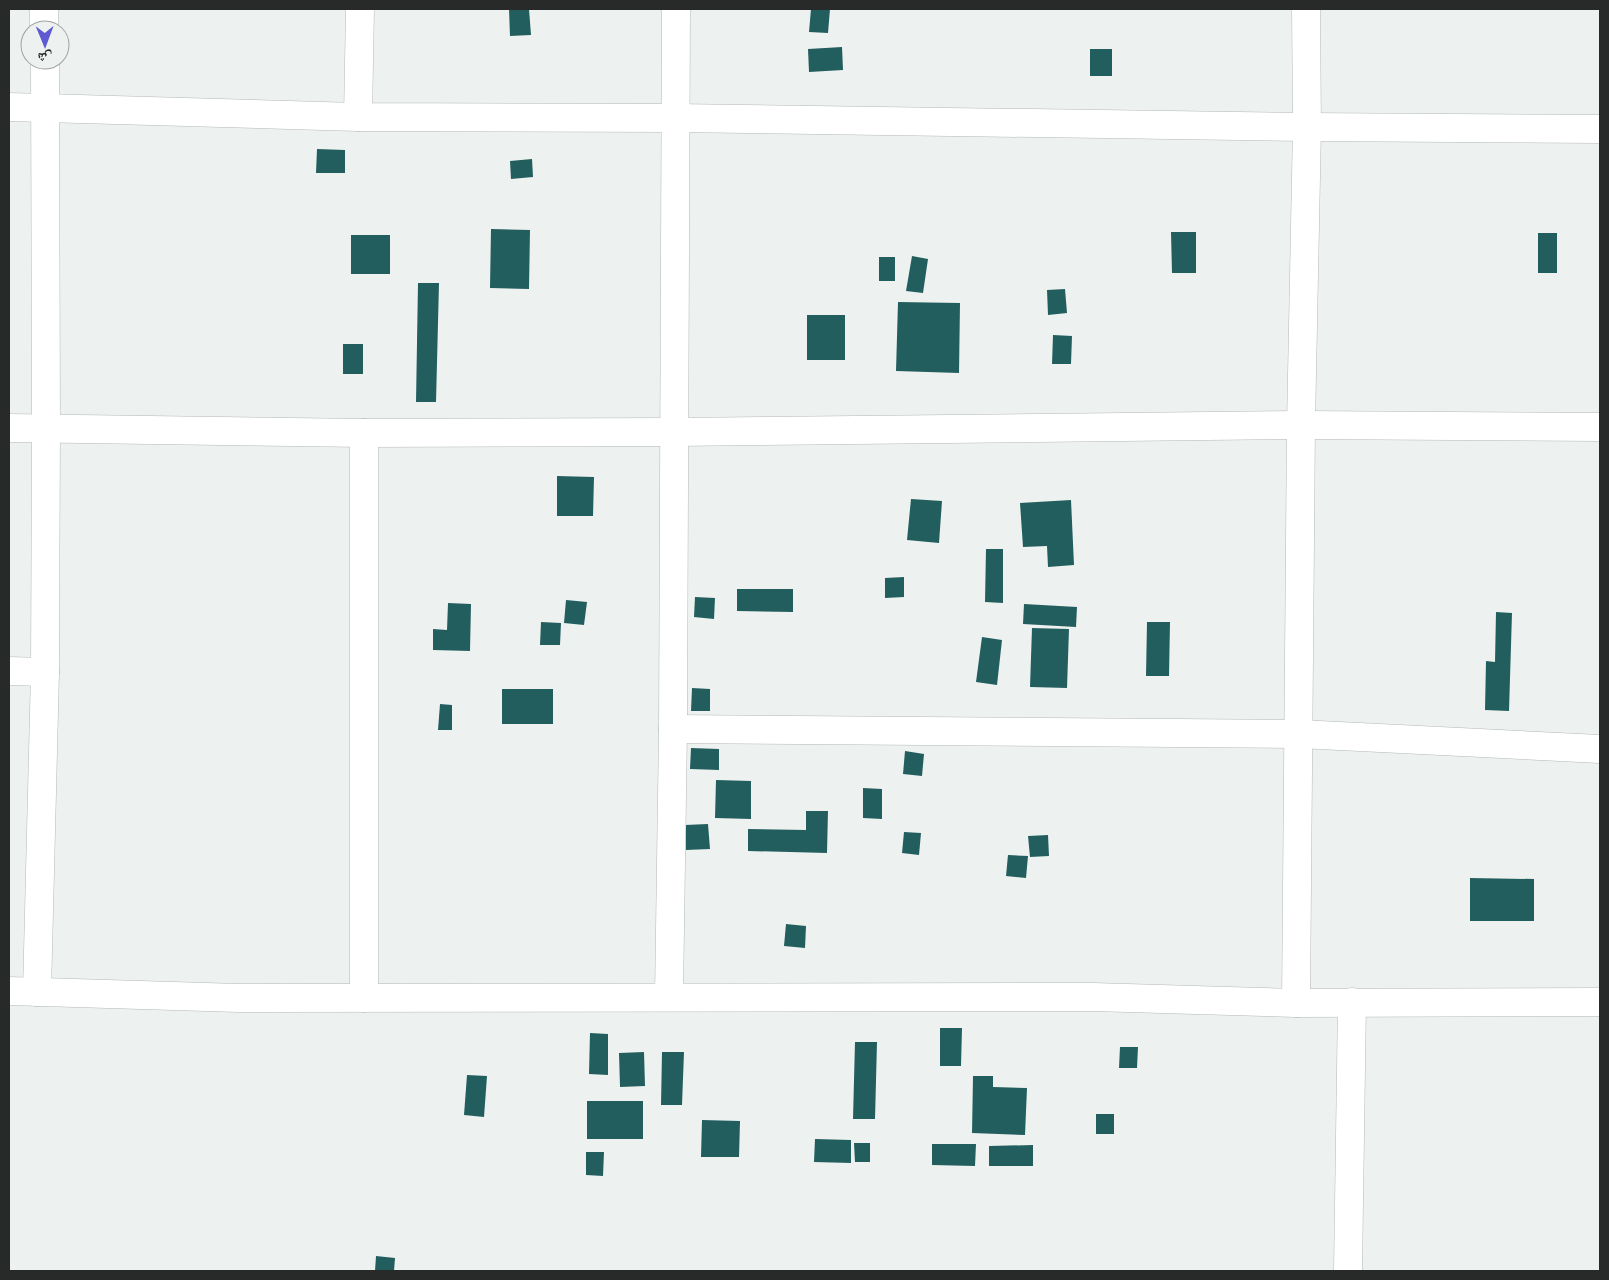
<svg xmlns="http://www.w3.org/2000/svg" width="1609" height="1280" viewBox="0 0 1609 1280" font-family="'Asap Condensed','Noto Naskh Arabic',sans-serif">
<style>
.building{fill:#235e5f}
.lines{fill:none;stroke-linecap:round;stroke-linejoin:round}
.minor-casing{stroke:#b4b8b7;stroke-width:29}
.minor{stroke:#fff;stroke-width:28}
</style>
<rect width="100%" height="100%" fill="#edf2f0"/>
<g class="building">
<polygon points="509,9 529,9 531,35 510,36"/>
<polygon points="811,9 830,9 828,33 809,32"/>
<polygon points="842,47 843,70 809,72 808,49"/>
<rect x="1090" y="49" width="22" height="27"/>
<polygon points="317,149 345,150 345,173 316,173"/>
<polygon points="532,159 533,177 511,179 510,161"/>
<polygon points="491,229 530,230 529,289 490,288"/>
<polygon points="1171,232 1196,232 1196,273 1172,273"/>
<rect x="1538" y="233" width="19" height="40"/>
<rect x="351" y="235" width="39" height="39"/>
<polygon points="912,256 928,259 923,293 906,291"/>
<rect x="879" y="257" width="16" height="24"/>
<polygon points="418,283 439,283 436,402 416,402"/>
<polygon points="1065,289 1067,313 1048,315 1047,290"/>
<polygon points="898,302 960,303 959,373 896,371"/>
<rect x="807" y="315" width="38" height="45"/>
<polygon points="1053,335 1072,336 1071,364 1052,364"/>
<rect x="343" y="344" width="20" height="30"/>
<polygon points="557,476 594,477 593,516 557,516"/>
<polygon points="911,499 942,501 939,543 907,540"/>
<polygon points="1071,500 1074,565 1048,567 1047,546 1023,547 1020,503"/>
<polygon points="986,549 1003,549 1003,603 985,602"/>
<polygon points="904,577 904,597 885,598 885,578"/>
<polygon points="737,589 793,589 793,612 737,611"/>
<polygon points="695,597 715,598 714,619 694,617"/>
<polygon points="566,600 587,602 584,625 564,623"/>
<polygon points="448,603 471,604 470,651 433,650 433,629 447,630"/>
<polygon points="1024,604 1077,607 1076,627 1023,624"/>
<polygon points="1496,612 1512,613 1509,711 1485,710 1486,661 1495,662"/>
<polygon points="541,622 561,623 560,645 540,645"/>
<polygon points="1147,622 1170,622 1169,676 1146,676"/>
<polygon points="1032,628 1069,629 1067,688 1030,687"/>
<polygon points="982,637 1002,640 997,685 976,682"/>
<polygon points="692,688 710,689 710,711 691,711"/>
<rect x="502" y="689" width="51" height="35"/>
<polygon points="440,704 452,705 452,730 438,730"/>
<polygon points="691,748 719,749 719,770 690,769"/>
<polygon points="905,751 924,754 922,776 903,774"/>
<polygon points="716,780 751,781 751,819 715,818"/>
<polygon points="863,788 882,789 882,819 863,818"/>
<polygon points="806,811 828,811 827,853 748,851 748,829 806,830"/>
<polygon points="708,824 710,849 686,850 685,825"/>
<polygon points="904,832 921,833 919,855 902,853"/>
<polygon points="1048,835 1049,856 1030,857 1028,836"/>
<polygon points="1008,855 1028,856 1026,878 1006,876"/>
<polygon points="1470,878 1534,879 1534,921 1470,921"/>
<polygon points="786,924 806,926 805,948 784,946"/>
<polygon points="940,1028 962,1028 961,1066 940,1066"/>
<polygon points="590,1033 608,1034 608,1075 589,1074"/>
<polygon points="855,1042 877,1042 875,1119 853,1119"/>
<polygon points="1120,1047 1138,1047 1137,1068 1119,1068"/>
<polygon points="644,1052 645,1086 620,1087 619,1053"/>
<polygon points="662,1052 684,1052 682,1105 661,1105"/>
<polygon points="467,1075 487,1076 484,1117 464,1115"/>
<polygon points="973,1076 993,1076 993,1087 1027,1088 1025,1135 972,1133"/>
<rect x="587" y="1101" width="56" height="38"/>
<rect x="1096" y="1114" width="18" height="20"/>
<polygon points="702,1120 740,1121 739,1157 701,1157"/>
<polygon points="815,1139 851,1140 851,1163 814,1162"/>
<polygon points="854,1143 870,1143 870,1162 855,1162"/>
<polygon points="932,1144 976,1144 975,1166 932,1165"/>
<polygon points="1033,1145 1033,1166 989,1166 989,1146"/>
<polygon points="586,1152 604,1152 603,1176 586,1175"/>
<polygon points="376,1256 395,1258 394,1271 375,1271"/>
</g>
<g class="lines">
<g class="minor-casing">
<g id="minor">
<polyline points="44,9 44,30"/>
<polyline points="9,107 358,117 676,118 1307,127 1600,129"/>
<polyline points="358,117 360,9"/>
<polyline points="9,428 364,433 673,432 1301,425 1600,427"/>
<polyline points="9,671 45,672"/>
<polyline points="673,729 1299,734 1600,749"/>
<polyline points="9,991 239,998 1093,997 1296,1003 1600,1002"/>
<polyline points="37,992 45,672 46,428 45,60"/>
<polyline points="669,997 673,729 676,9"/>
<polyline points="364,998 364,433"/>
<polyline points="1296,1003 1301,425 1307,127 1306,9"/>
<polyline points="1348,1271 1352,1002"/>
</g>
</g>
<use href="#minor" class="minor"/>
</g>
<rect width="1609" height="1280" fill="none" stroke="#282a29" stroke-width="20"/>
<g transform="translate(45 45) rotate(179)"><circle r="24" fill="#edf2f0" stroke="#9ea2a0"/>
<path d="M0-4L9 19L0 12L-9 19Z" fill="#5f5ad3"/>
<text y="-8" font-size="14" font-weight="bold" text-anchor="middle" fill="#282a29">ش</text>
</g>
</svg>
